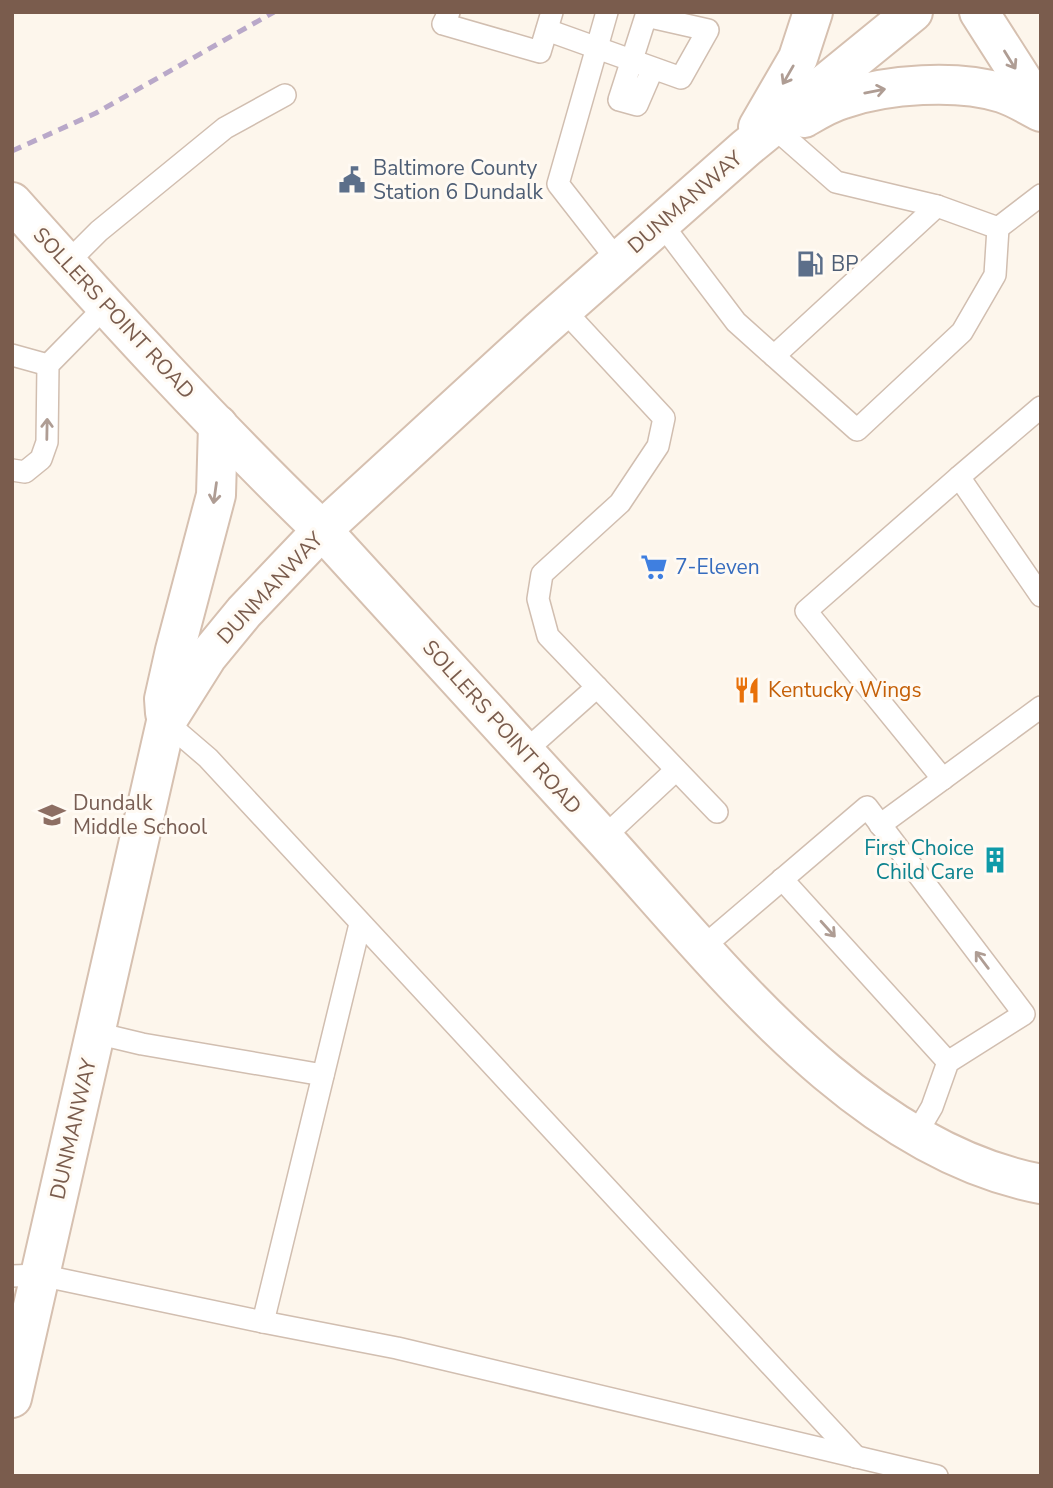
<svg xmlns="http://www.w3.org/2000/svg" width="1053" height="1488" viewBox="0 0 1053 1488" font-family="'Nunito Sans',sans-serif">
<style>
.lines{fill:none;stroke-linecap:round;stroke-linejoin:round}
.lane-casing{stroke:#d1beb0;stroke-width:24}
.secondary-casing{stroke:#d6c0b0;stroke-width:42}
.lane{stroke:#fff;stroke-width:21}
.secondary{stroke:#fff;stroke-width:38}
.rail{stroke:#b9a8c9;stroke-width:5;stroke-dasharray:10 7;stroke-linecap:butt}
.oneway{stroke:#af9d94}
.labels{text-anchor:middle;stroke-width:6;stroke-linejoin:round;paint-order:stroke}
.service-label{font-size:21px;fill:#4e5e75;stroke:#fffaf3;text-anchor:start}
.street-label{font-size:21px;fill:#7a5c4d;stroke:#fffaf3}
.shop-label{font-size:21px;fill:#366cbe;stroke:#fffaf3;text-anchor:start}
.food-label{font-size:21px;fill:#c56008;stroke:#fffaf3;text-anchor:start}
.education-label{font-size:21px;fill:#785e54;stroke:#fffaf3;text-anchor:start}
.culture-label{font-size:21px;fill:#0d838f;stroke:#fffaf3;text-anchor:end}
</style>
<rect width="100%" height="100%" fill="#fdf6ec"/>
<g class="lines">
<g class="lane-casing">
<g id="lane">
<polyline points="449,12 443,24 540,52 552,12"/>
<polyline points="607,12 558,184 618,261"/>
<path d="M547 30C591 46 637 62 681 78L708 30 646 16 619 100 637 105 653 68"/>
<polyline points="778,131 836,182 937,206 998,228 1041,195"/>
<polyline points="661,223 736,322 774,356 937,206"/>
<polyline points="67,263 99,231 225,128 285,95"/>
<polyline points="563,309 664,418 658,446 620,503 542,574 538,599 548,636 717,812"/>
<polyline points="12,355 48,365"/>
<polyline points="774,356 857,430 962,332 995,275 998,228"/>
<polyline points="1041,407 959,477 1041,596"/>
<polyline points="12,470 25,472 41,459 47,442 48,365 105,307"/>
<polyline points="166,722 208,758 856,1457"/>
<polyline points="524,752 597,687"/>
<polyline points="943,779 806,611 959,477"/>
<polyline points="880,825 1041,707"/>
<polyline points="603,838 676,770"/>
<polyline points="782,879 948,1062"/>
<polyline points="703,947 867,807 1024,1014 948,1062 932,1107 915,1136"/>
<polyline points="96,1033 142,1044 323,1075"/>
<polyline points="12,1276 40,1275 263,1322 397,1348 937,1476"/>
<polyline points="263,1322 360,924"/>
</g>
</g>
<g class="secondary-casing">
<g id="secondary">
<polyline points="979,12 1041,109"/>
<path d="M804 118C816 111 829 103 843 99 887 84 957 79 1002 93 1015 97 1029 106 1041 112"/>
<polyline points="758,127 798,58 813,12"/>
<path d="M12 202C112 314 214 426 322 530 414 631 506 731 597 831 718 963 856 1149 1041 1184"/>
<polyline points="165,713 164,699 175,650 216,495 218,425"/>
<polyline points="12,1398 166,722 207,657 244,612 322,530 539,331 746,148 913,12"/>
</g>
</g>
<use href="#lane" class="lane"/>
<use href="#secondary" class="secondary"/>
<polyline class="rail" points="12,151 96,113 274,12"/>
</g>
<defs><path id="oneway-shaft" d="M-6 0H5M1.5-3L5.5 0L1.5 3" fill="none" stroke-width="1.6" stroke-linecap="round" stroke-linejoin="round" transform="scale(1.75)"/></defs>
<g class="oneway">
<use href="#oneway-shaft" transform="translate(1010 60) rotate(58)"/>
<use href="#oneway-shaft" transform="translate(788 75) rotate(120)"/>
<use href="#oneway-shaft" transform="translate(875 91) rotate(-11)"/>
<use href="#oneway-shaft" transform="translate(47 429) rotate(-89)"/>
<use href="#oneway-shaft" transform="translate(215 493) rotate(98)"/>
<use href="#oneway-shaft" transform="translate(828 929) rotate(48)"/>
<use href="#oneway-shaft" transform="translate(982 960) rotate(-127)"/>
</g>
<defs>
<g id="civic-bare" transform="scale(2.1)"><path d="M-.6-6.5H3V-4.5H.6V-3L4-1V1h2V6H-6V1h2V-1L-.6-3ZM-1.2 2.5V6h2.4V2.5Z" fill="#5c6f8a" stroke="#fffaf3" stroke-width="2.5" paint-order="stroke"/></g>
<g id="fuel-bare" transform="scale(2.1)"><path d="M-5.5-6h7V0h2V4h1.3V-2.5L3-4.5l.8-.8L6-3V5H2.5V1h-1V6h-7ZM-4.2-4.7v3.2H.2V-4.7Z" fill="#5c6f8a" stroke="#fffaf3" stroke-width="2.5" paint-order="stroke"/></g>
<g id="supermarket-bare" transform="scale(2.1)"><path d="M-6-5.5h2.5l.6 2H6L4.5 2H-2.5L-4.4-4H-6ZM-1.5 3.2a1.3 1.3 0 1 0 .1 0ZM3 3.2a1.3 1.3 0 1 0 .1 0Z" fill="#3f7fe0" stroke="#fffaf3" stroke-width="2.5" paint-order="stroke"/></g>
<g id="restaurant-bare" transform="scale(2.1)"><path d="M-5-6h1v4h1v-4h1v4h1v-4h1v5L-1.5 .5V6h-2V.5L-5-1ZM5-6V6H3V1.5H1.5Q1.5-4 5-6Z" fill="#e8710a" stroke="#fffaf3" stroke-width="2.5" paint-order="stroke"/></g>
<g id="school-bare" transform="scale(2.1)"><path d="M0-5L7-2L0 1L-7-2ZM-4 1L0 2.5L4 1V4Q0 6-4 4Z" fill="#8d6e63" stroke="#fffaf3" stroke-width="2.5" paint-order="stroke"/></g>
<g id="building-bare" transform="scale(2.1)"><path d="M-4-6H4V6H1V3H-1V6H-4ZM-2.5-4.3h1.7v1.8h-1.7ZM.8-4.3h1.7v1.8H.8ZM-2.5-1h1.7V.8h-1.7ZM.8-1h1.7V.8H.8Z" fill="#0f9aa8" stroke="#fffaf3" stroke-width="2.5" paint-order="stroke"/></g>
</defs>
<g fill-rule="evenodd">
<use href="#civic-bare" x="352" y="180"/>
<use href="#fuel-bare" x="810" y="264"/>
<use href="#supermarket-bare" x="654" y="567"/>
<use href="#restaurant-bare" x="747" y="690"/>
<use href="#school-bare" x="52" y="815"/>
<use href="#building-bare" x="995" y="860"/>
</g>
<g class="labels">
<g class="service-label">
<text x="373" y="175">Baltimore County<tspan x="373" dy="24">Station 6 Dundalk</tspan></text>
<text x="831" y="271">BP</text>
</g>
<g class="street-label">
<text transform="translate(685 202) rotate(-41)" y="7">DUNMANWAY</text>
<text transform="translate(114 313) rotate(47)" y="7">SOLLERS POINT ROAD</text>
<text transform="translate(270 588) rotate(-47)" y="7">DUNMANWAY</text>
<text transform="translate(502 727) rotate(48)" y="7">SOLLERS POINT ROAD</text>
<text transform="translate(73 1129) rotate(-77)" y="7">DUNMANWAY</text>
</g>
<g class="shop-label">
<text x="675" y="574">7-Eleven</text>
</g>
<g class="food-label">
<text x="768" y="697">Kentucky Wings</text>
</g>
<g class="education-label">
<text x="73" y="810">Dundalk<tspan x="73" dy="24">Middle School</tspan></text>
</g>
<g class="culture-label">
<text x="974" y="855">First Choice<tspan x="974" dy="24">Child Care</tspan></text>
</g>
</g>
<rect width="1053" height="1488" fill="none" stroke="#7a5c4d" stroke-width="28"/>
</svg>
